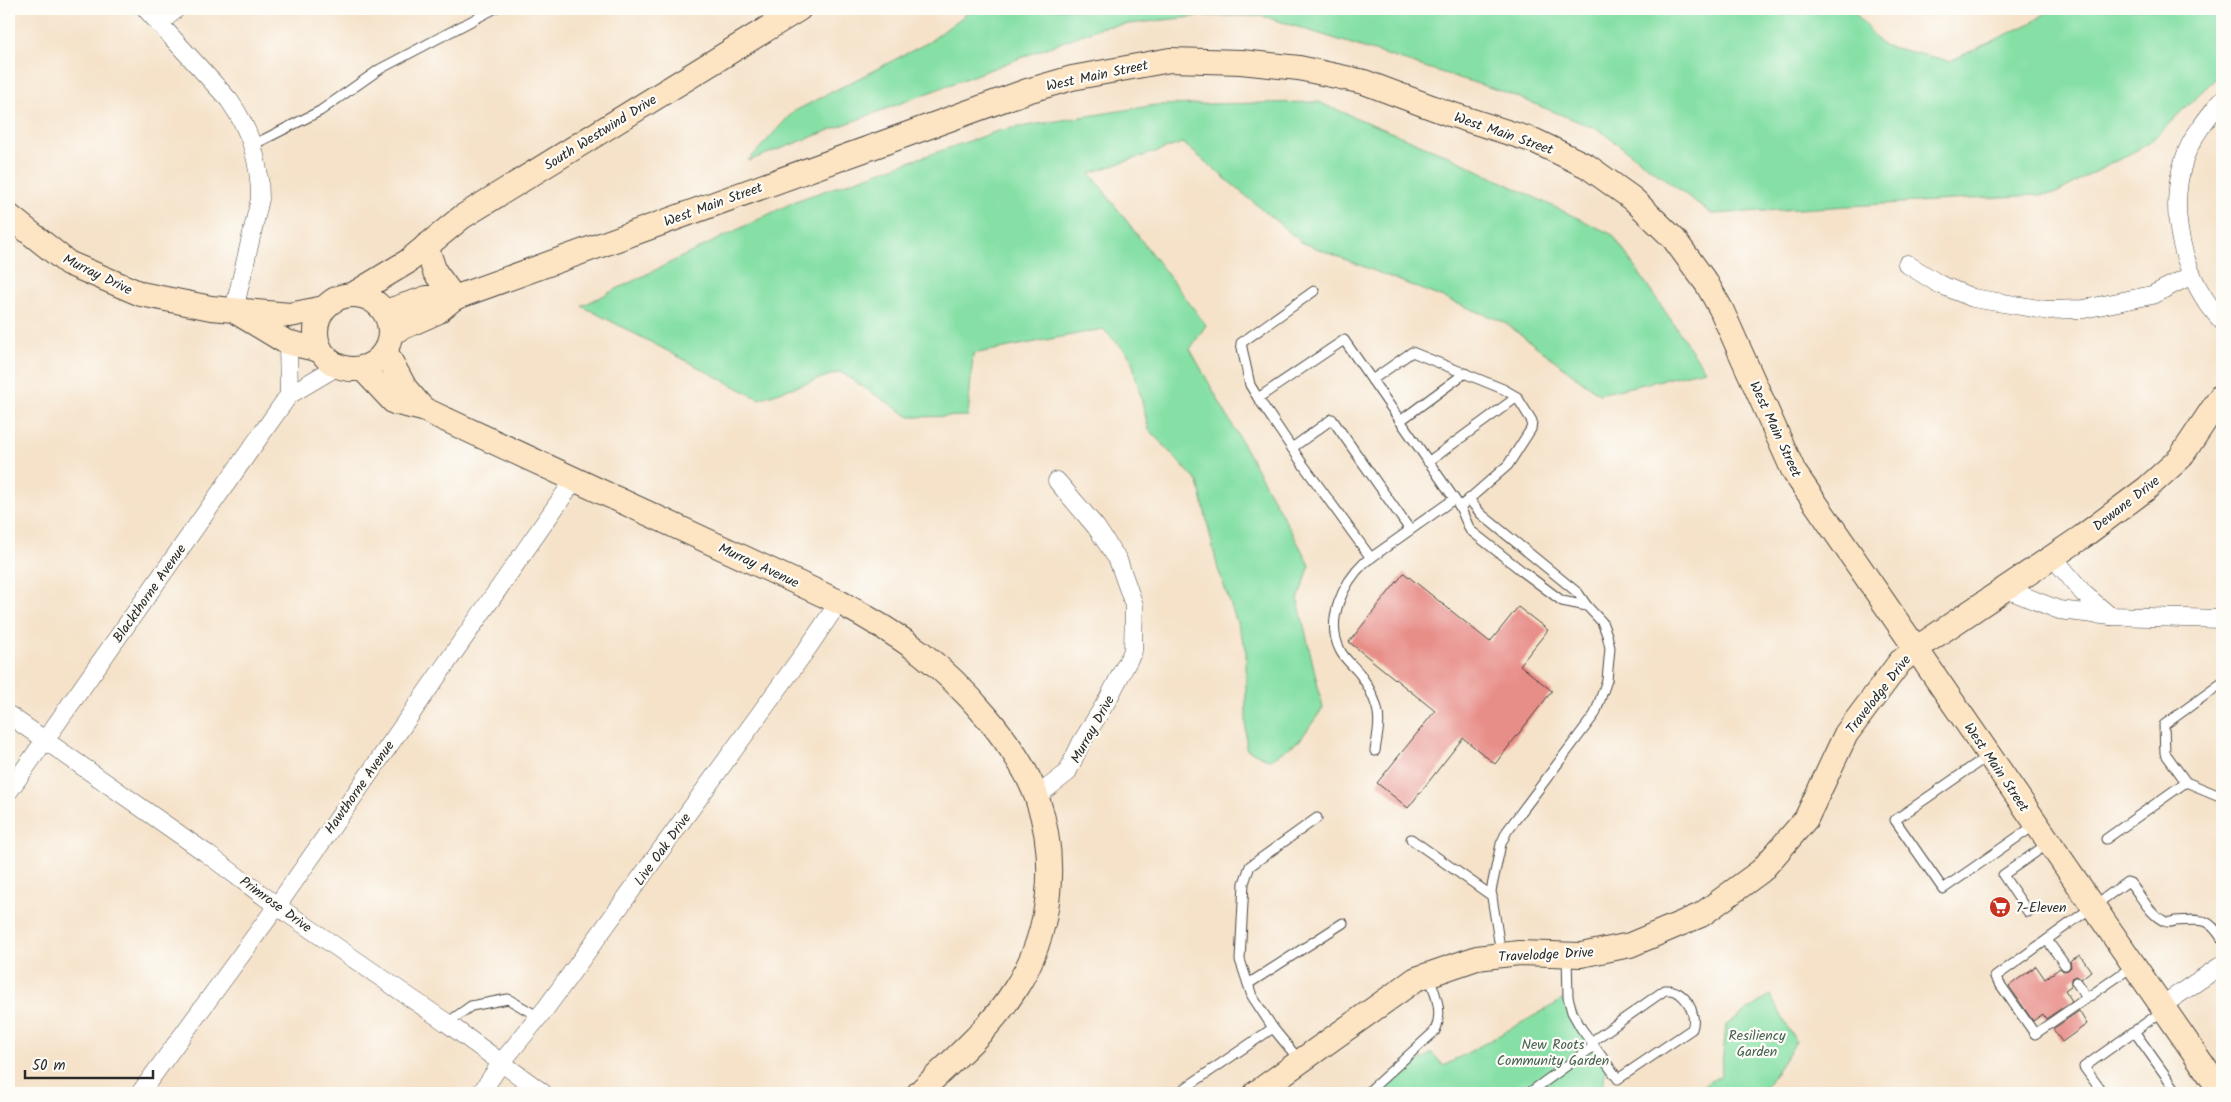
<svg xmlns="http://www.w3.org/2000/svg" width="2231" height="1102" viewBox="0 0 2231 1102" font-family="Kalam,sans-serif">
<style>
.green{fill:#86e0a6;stroke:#588668}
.building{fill:#e88e89}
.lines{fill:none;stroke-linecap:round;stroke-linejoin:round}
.lane-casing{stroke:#494643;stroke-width:11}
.street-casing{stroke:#494643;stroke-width:19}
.secondary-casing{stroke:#494643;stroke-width:26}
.lane{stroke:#fff;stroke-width:9}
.street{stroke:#fff;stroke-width:18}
.secondary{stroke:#fde5c4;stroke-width:24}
.labels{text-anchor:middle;stroke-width:4.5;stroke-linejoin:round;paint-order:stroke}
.street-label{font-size:14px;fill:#2b2b2b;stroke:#fdfcf7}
.poi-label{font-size:14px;fill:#2b2b2b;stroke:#fdfcf7;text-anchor:start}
.park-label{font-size:14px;fill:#466150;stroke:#fdfcf7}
</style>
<rect width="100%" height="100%" fill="#fdfcf7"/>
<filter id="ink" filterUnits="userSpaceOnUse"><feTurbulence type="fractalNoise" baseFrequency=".02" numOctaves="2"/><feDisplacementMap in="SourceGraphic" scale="10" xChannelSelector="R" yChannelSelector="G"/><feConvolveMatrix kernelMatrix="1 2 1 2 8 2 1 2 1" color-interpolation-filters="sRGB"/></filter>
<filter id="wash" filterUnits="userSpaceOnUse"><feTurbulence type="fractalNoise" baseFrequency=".0096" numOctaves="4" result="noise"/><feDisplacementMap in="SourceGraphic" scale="20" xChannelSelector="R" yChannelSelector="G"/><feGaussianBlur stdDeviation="1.12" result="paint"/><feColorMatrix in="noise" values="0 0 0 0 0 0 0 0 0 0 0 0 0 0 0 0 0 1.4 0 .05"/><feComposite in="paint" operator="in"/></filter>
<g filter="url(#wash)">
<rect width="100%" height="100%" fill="#f5e2c9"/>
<g class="green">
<polygon points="973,9 1852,9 1882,45 1950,61 2031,23 2052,9 2222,9 2222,72 2148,144 2054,194 1712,214 1599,130 1510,94 1263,16 1200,16 1102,27 748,161 793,112 929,42"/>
<polygon points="1318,102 1444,154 1613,235 1705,370 1599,394 1504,322 1301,242 1183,143 1090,173 1206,325 1190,349 1310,565 1298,600 1323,708 1300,740 1270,760 1246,749 1246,648 1218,569 1198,482 1149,430 1131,357 1103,329 973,354 968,416 910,417 840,372 759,399 582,306 798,200 1001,130 1156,105"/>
<polygon points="1770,995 1796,1042 1762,1093 1692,1093 1721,1075 1726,1025"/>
<polygon points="1566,998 1607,1060 1602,1093 1371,1093 1432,1053 1444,1066"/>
</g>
<g id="blocks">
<g class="building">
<polygon points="1404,573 1490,642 1518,607 1548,630 1520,665 1552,691 1495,764 1463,738 1408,808 1377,783 1435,711 1349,642"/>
<polygon points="2080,955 2091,971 2081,979 2076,976 2071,979 2071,986 2065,990 2072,1001 2046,1019 2043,1014 2033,1021 2009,986 2036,966 2045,979 2060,968 2063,971 2068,970 2071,967 2070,961"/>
<polygon points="2079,1011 2087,1024 2062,1042 2053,1029"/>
</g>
</g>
</g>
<g filter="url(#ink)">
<use href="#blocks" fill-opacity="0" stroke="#494643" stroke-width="1"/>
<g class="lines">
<g class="lane-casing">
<g id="lane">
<polyline points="253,145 320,111 380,69 494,9"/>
<polyline points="1258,398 1250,385 1241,343 1314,291"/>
<polyline points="1400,421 1465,373"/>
<polyline points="1292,448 1332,419 1410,530"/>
<polyline points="1428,462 1517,397"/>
<polyline points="1469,499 1481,514 1578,593 1587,606 1602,622 1607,635 1610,648 1607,680 1595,714 1507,831 1501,844 1491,891 1501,954"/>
<polyline points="1460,507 1508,465 1531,429 1532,421 1517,397 1503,389 1412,352 1372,380 1460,507 1470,530 1522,571 1562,601 1587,606"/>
<polyline points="1371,558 1304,466 1258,398 1344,340 1372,380"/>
<polyline points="2222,683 2164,725 2165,753 2186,782 2222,797"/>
<path d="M1375 751C1377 737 1381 722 1377 708 1374 697 1367 684 1360 674 1354 666 1344 659 1340 650 1325 620 1343 583 1365 562L1454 499"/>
<polyline points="1989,755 1895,820 1943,889 2035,825"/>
<polyline points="1411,839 1492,896"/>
<polyline points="2106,839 2186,782"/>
<polyline points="2028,912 2003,875 2049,843"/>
<polyline points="2047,940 2065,965"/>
<path d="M1567 955 1568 997 1572 1012 1581 1028 1618 1079 1692 1029C1698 1013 1684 988 1665 990L1591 1042"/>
<path d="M2133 966 2035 1034 1995 977 2127 882 2130 883C2141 895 2149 914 2164 921 2167 923 2172 922 2175 921 2201 920 2208 916 2222 939"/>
<polyline points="2076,982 2087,998"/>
<polyline points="1248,984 1343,923"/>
<polyline points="447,1023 471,1006 508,999 539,1017"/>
<polyline points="1273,1028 1252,996 1240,960 1244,883 1250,866 1317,818"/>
<polyline points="2134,1031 2178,1093"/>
<polyline points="1178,1093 1273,1028 1300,1061"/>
<path d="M1367 1093 1435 1031C1444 1011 1435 995 1429 975"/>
<polyline points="1466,1093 1469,1093"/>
<polyline points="1529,1093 1594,1046"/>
<polyline points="2103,1093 2084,1067 2164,1010"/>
</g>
</g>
<g class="street-casing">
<g id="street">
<path d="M146 9 229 100C251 131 260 162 260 199L234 310"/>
<polyline points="159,24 176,9"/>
<path d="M2222 100C2208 117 2192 136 2185 157 2166 212 2183 279 2222 321"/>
<polyline points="1907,264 1939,284 1973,298 2045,310 2084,309 2152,295 2192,275"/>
<polyline points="288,343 289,395 338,366"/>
<polyline points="2053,557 2084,594 2110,616"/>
<polyline points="2006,589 2059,610 2111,616 2222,619"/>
<polyline points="9,715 206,853 277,906 447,1023 543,1093"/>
<polyline points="9,791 289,395"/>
<polyline points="1037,796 1067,773 1081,743 1108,699 1133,651 1134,605 1118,560 1096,527 1057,481"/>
<polyline points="2161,1006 2222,965"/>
<polyline points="140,1093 277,906 575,479"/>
<polyline points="481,1093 501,1063 546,1008 807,649 839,602"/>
</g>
</g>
<g class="secondary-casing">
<g id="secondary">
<polyline points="9,216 68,263 141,294 211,308 290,315 324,308"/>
<polyline points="426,246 435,272 454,298"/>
<polyline points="354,294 407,262 462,217 799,9"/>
<circle cx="353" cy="332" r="37"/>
<polyline points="385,312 427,298 454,298"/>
<polyline points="238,313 286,342 320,350"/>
<polyline points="390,333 437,312 454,298 1027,91 1072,78 1170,60 1241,62 1299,68 1364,82 1447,113 1535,141 1587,166 1633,199 1674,239 1707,284 1721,309 1794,472 2222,1093"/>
<polyline points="385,351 405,388 423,409"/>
<path d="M362 368 394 402 423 409 839 602C867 617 894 633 920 652 962 684 1019 747 1037 798 1059 861 1051 935 1014 991 989 1030 951 1061 919 1093"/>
<polyline points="1256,1093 1416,979 1477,958 1519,953 1581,955 1630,945 1701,915 1761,871 1806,819 1846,734 1900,662 1917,648 2082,537 2146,489 2180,458 2222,395"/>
</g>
</g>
<use href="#lane" class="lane"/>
<use href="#street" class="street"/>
<use href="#secondary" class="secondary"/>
</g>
</g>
<defs>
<g id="supermarket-disc" transform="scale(1.125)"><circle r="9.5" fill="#c8321e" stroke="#fdfcf7"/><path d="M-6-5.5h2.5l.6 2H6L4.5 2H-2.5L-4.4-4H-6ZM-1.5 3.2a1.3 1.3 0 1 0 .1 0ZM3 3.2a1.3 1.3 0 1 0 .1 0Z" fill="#fff"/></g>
</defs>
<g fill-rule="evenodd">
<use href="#supermarket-disc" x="2000" y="907"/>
</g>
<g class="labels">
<g class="street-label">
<text transform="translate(1097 75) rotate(-12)" y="5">West Main Street</text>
<text transform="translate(600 132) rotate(-32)" y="5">South Westwind Drive</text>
<text transform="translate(1504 133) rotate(19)" y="5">West Main Street</text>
<text transform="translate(713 204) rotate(-20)" y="5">West Main Street</text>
<text transform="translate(98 274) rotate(26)" y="5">Murray Drive</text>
<text transform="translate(1776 429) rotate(65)" y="5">West Main Street</text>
<text transform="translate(2126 503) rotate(-38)" y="5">Dewane Drive</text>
<text transform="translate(759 565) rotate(25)" y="5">Murray Avenue</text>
<text transform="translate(149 593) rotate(-55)" y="5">Blackthorne Avenue</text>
<text transform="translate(1878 694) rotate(-52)" y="5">Travelodge Drive</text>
<text transform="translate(1092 729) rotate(-61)" y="5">Murray Drive</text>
<text transform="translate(1997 767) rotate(56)" y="5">West Main Street</text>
<text transform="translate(359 787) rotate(-55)" y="5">Hawthorne Avenue</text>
<text transform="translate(662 849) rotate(-54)" y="5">Live Oak Drive</text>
<text transform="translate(276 904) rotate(36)" y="5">Primrose Drive</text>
<text transform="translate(1546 954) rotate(-3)" y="5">Travelodge Drive</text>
</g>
<g class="poi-label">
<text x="2016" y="912">7-Eleven</text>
</g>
<g class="park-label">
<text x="1757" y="1040">Resiliency<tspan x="1757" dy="16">Garden</tspan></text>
<text x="1553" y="1049">New Roots<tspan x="1553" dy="16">Community Garden</tspan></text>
</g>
</g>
<rect width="2231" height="1102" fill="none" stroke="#fdfcf7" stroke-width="30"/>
<path d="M25 1070v8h128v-8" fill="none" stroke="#2b2b2b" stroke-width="2.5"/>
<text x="32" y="1070" font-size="15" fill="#2b2b2b" stroke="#fdfcf7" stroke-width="4" paint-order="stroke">50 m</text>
</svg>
